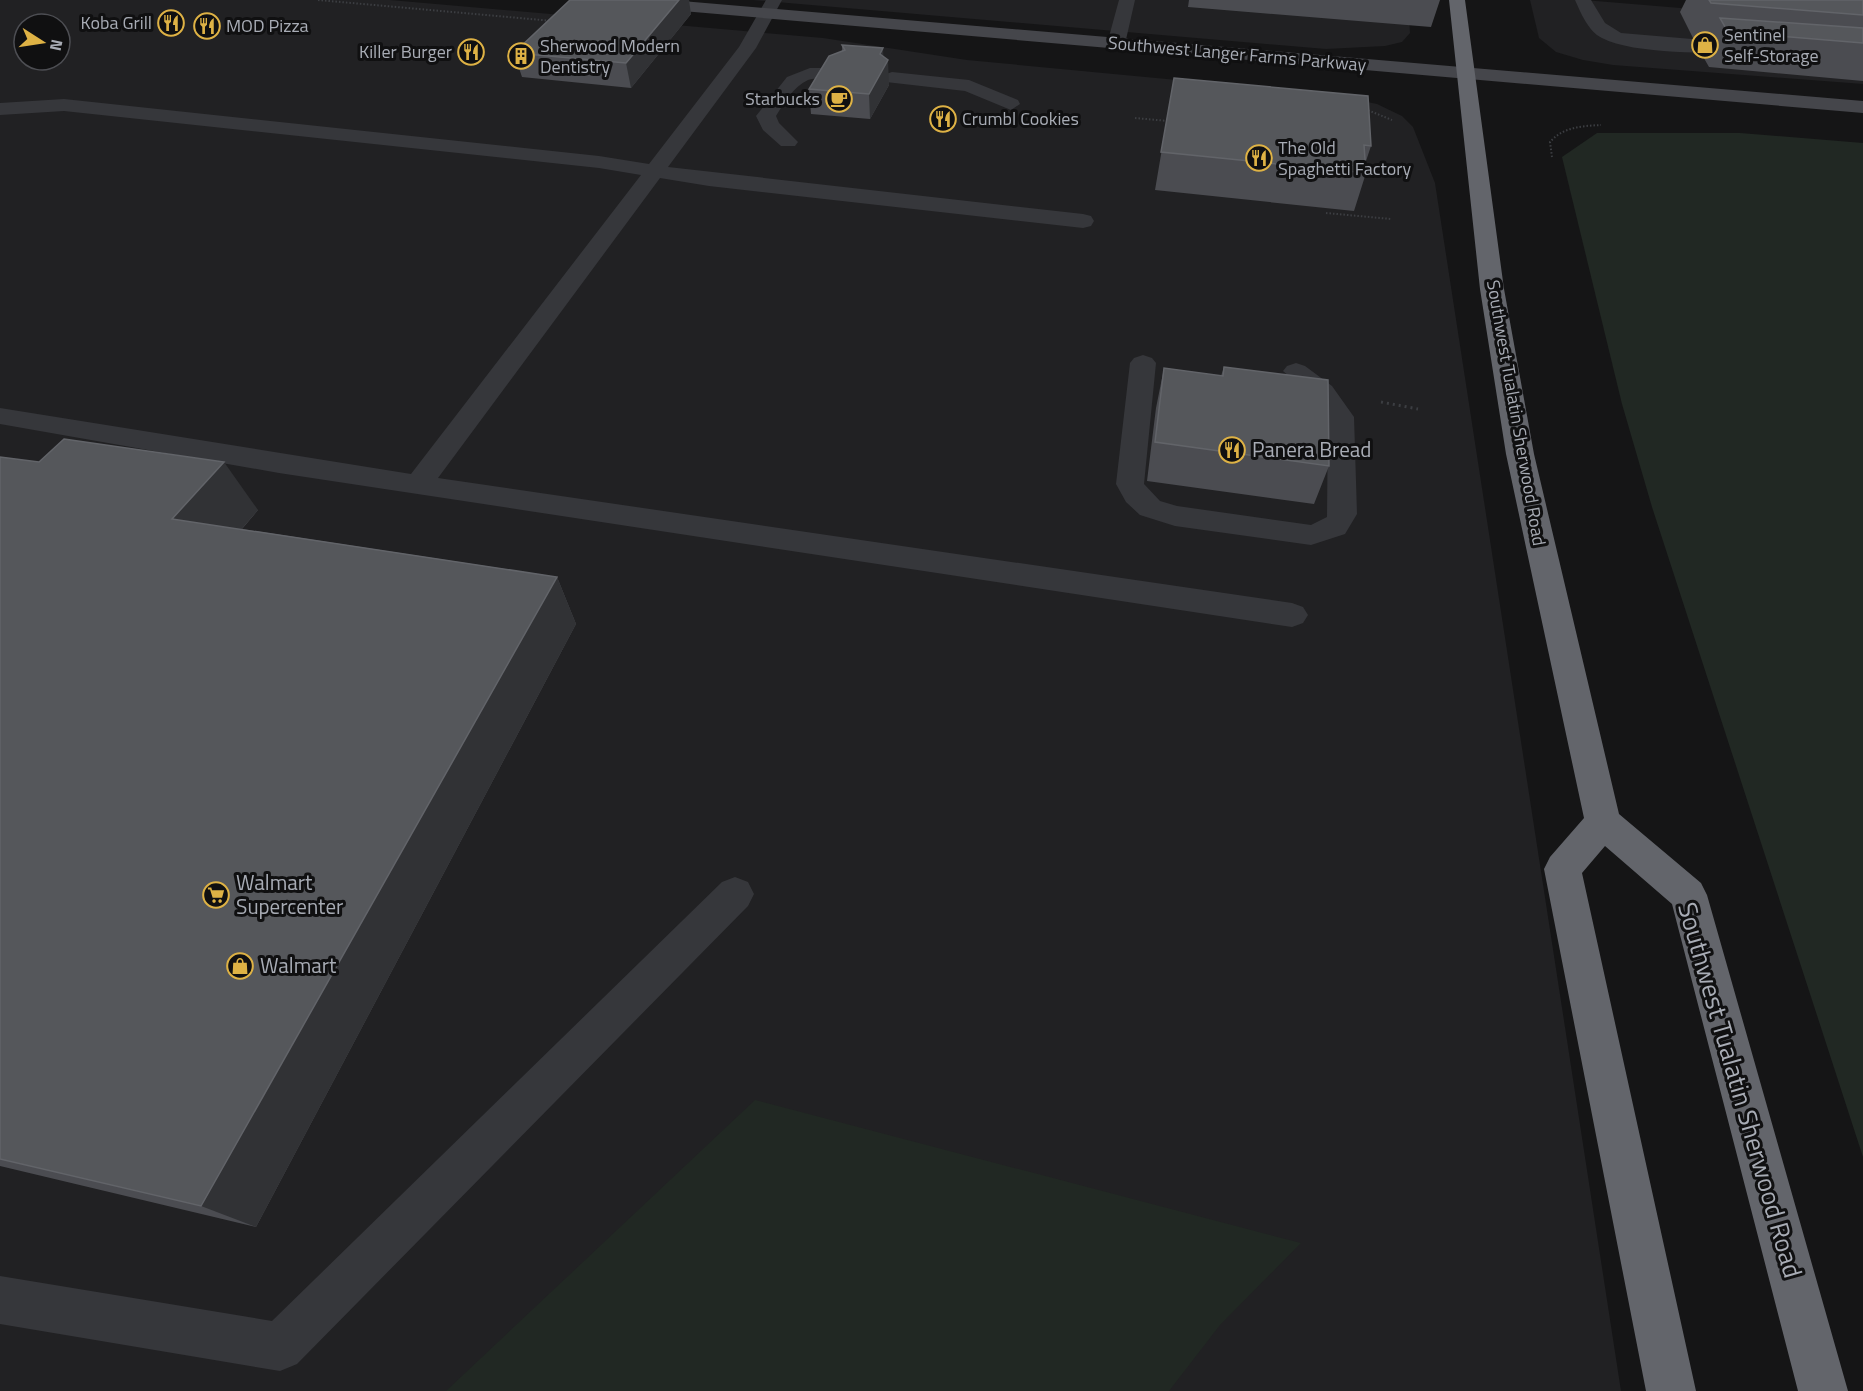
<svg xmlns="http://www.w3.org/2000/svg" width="1863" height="1391" viewBox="0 0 1863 1391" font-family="'Titillium Web',sans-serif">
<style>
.built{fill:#212123;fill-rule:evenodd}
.green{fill:#212823}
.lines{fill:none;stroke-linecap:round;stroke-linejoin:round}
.path-far1{stroke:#3c3e42;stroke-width:2;stroke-dasharray:1.5 2;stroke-linecap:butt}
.path{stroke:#3c3e42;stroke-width:3;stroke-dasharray:2 4;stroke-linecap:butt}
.lane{fill:#36373b;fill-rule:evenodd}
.secondary{fill:#45464b;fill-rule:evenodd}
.highway{fill:#63656b;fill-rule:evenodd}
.wall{fill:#4b4c51}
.shaded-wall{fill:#313235}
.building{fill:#55575b;stroke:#626469;stroke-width:1.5}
.labels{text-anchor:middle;stroke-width:6;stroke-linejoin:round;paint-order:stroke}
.far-poi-label{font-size:18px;fill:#a8acb5;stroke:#101011;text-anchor:start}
.far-street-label{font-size:18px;fill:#a8acb5;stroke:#101011}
.poi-label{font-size:21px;fill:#a8acb5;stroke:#101011;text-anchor:start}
.near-street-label{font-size:26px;fill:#a8acb5;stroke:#101011}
</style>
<rect width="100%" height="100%" fill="#151516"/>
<g class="built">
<path d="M0 0H390L823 38 967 60 1334 95 1377 104 1402 116 1413 127 1435 183 1621 1391H0ZM24 24H60V60H24Z"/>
<polygon points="753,0 1408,0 1410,33 1402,42 1385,46 1326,49"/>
<polygon points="1530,0 1584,0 1863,23 1863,84 1613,65 1583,60 1556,52 1539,38"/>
</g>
<g class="green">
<polygon points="1597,133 1740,133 1863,143 1863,1157 1652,507 1622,404 1562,157"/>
<polygon points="755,1100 1301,1243 1220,1325 1169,1391 446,1391"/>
</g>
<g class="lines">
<g class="path-far1">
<polyline points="318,0 553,21"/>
<polyline points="1365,109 1392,120"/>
<polyline points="1135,118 1168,121"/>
<path d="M1552 157 1550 142C1563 127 1582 126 1601 125"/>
<polyline points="1326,213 1391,219"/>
</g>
<polyline class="path" points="1381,402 1418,409"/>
<g class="lane">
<polygon points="766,0 782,0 756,48 668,167 1083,214 1091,216 1094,221 1091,226 1083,228 709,186 660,178 438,478 1292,603 1303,607 1308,615 1303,623 1292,627 279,473 0,424 0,408 411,474 641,175 599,168 64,111 0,115 0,103 64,99 599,156 649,164 739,47"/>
<polygon points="1119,0 1135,0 1125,44 1116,49 1107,44"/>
<path d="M1575 0H1591L1605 23 1621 33 1751 44 1760 49 1751 54C1713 52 1634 55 1602 38 1588 31 1581 13 1575 0Z"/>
<path d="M810 68H836L845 73C838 83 820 76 808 80 793 87 784 103 776 116L779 123 798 142 795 146H781L763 130 756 116 787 77Z"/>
<polygon points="892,72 969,80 1018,100 1020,104 1011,110 965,91 886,82 883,78 886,74"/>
<polygon points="1143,355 1152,358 1156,363 1144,484 1160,501 1177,506 1311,525 1327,517 1328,417 1314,398 1283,371 1287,366 1296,363 1305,366 1332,386 1354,417 1357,514 1345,534 1311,545 1175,526 1140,515 1126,502 1116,484 1130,363 1134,358"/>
<polygon points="735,877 748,882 754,894 748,906 297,1364 280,1371 0,1324 0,1276 272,1321 722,882"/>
</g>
<polygon class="secondary" points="604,0 670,0 1863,101 1863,113 612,5"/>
<polygon class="highway" points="1449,0 1465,0 1504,289 1534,454 1619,814 1701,883 1707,895 1848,1391 1798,1391 1672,904 1605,846 1582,873 1696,1391 1646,1391 1544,869 1550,857 1584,818 1506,454 1480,289"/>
</g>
<g class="wall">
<polygon points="570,0 703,0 689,0 691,14 631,88 522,77 514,53"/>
<polygon points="1189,0 1440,0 1431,27 1188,7"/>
<polygon points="1686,0 1863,0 1863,81 1709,67 1701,53 1708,39 1693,38 1680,12"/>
<polygon points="842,45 883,56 889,85 870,119 811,114 809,89 842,51"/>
<polygon points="1174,78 1371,146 1365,164 1366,173 1354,211 1155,190"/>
<polygon points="1224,367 1329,466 1314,504 1147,481 1156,408 1164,368 1221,376"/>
<polygon points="0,457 258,510 242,529 557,577 576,624 256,1227 0,1166"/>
</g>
<g class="shaded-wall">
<polygon points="679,0 689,0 691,14 631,88 626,63"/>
<polygon points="883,48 884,67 888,60 889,85 870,119 869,94 880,54"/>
<polygon points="224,462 258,510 210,566 172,519"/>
<polygon points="557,577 576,624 256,1227 201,1206"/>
</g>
<g class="building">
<polygon points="570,0 679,0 626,63 514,53"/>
<polygon points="1709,0 1863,0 1863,15 1711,3"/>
<polygon points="1720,18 1863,28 1863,43 1728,32"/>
<polygon points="842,45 883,48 880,54 888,60 869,94 809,89 829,56 845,50"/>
<polygon points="1174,78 1368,96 1371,146 1364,145 1366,173 1161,152"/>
<polygon points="1224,367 1328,380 1329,466 1155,442 1164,368 1223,376"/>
<polygon points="64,439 224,462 172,519 557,577 201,1206 0,1159 0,457 39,462"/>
</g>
<defs>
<g id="restaurant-ring" transform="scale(1.35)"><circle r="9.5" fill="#101011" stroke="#deb245" stroke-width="1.5"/><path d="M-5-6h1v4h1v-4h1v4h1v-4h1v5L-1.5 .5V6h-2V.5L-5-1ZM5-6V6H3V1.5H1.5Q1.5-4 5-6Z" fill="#deb245"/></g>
<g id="shop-ring" transform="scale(1.35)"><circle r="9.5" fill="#101011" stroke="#deb245" stroke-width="1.5"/><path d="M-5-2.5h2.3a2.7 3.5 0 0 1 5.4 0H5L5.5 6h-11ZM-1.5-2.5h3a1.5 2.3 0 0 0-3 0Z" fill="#deb245"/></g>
<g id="building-ring" transform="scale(1.35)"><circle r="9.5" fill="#101011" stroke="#deb245" stroke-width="1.5"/><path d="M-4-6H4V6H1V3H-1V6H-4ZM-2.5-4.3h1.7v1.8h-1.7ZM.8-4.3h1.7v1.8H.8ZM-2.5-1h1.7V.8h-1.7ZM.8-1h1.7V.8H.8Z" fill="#deb245"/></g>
<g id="cafe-ring" transform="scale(1.35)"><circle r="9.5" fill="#101011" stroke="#deb245" stroke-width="1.5"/><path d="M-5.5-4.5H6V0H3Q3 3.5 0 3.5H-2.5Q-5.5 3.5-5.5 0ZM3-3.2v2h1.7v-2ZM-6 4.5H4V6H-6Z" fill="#deb245"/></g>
<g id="supermarket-ring" transform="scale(1.35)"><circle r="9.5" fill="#101011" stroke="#deb245" stroke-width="1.5"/><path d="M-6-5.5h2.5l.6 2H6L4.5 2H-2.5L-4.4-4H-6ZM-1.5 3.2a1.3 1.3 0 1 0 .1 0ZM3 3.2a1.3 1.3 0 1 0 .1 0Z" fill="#deb245"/></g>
</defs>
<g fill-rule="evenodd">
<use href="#restaurant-ring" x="171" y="23"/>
<use href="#restaurant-ring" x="207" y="26"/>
<use href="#shop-ring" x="1705" y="45"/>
<use href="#restaurant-ring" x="471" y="52"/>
<use href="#building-ring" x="521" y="56"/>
<use href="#cafe-ring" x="839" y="99"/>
<use href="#restaurant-ring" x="943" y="119"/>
<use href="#restaurant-ring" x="1259" y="158"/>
<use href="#restaurant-ring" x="1232" y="450"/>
<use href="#supermarket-ring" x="216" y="895"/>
<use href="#shop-ring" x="240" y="966"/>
</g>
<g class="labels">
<g class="far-poi-label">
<text x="152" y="29" text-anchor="end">Koba Grill</text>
<text x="226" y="32">MOD Pizza</text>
<text x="1724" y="41">Sentinel<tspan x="1724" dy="21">Self-Storage</tspan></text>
<text x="540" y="52">Sherwood Modern<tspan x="540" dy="21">Dentistry</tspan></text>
<text x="452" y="58" text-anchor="end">Killer Burger</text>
<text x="820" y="105" text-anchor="end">Starbucks</text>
<text x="962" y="125">Crumbl Cookies</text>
<text x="1278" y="154">The Old<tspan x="1278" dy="21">Spaghetti Factory</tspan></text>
</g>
<g class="far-street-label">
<text transform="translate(1237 54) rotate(5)" y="6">Southwest Langer Farms Parkway</text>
<text transform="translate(1516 413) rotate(80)" y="6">Southwest Tualatin Sherwood Road</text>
</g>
<g class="poi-label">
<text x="1252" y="457">Panera Bread</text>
<text x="236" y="890">Walmart<tspan x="236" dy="24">Supercenter</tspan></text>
<text x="260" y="973">Walmart</text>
</g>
<g class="near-street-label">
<text transform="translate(1740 1090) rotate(74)" y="9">Southwest Tualatin Sherwood Road</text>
</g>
</g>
<g transform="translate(42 42) rotate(102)"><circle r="28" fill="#101011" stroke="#4d4e53" stroke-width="1.5"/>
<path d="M0-4.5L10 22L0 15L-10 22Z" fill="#deb245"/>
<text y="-9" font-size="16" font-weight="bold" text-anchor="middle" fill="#a8acb5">N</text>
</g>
</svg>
